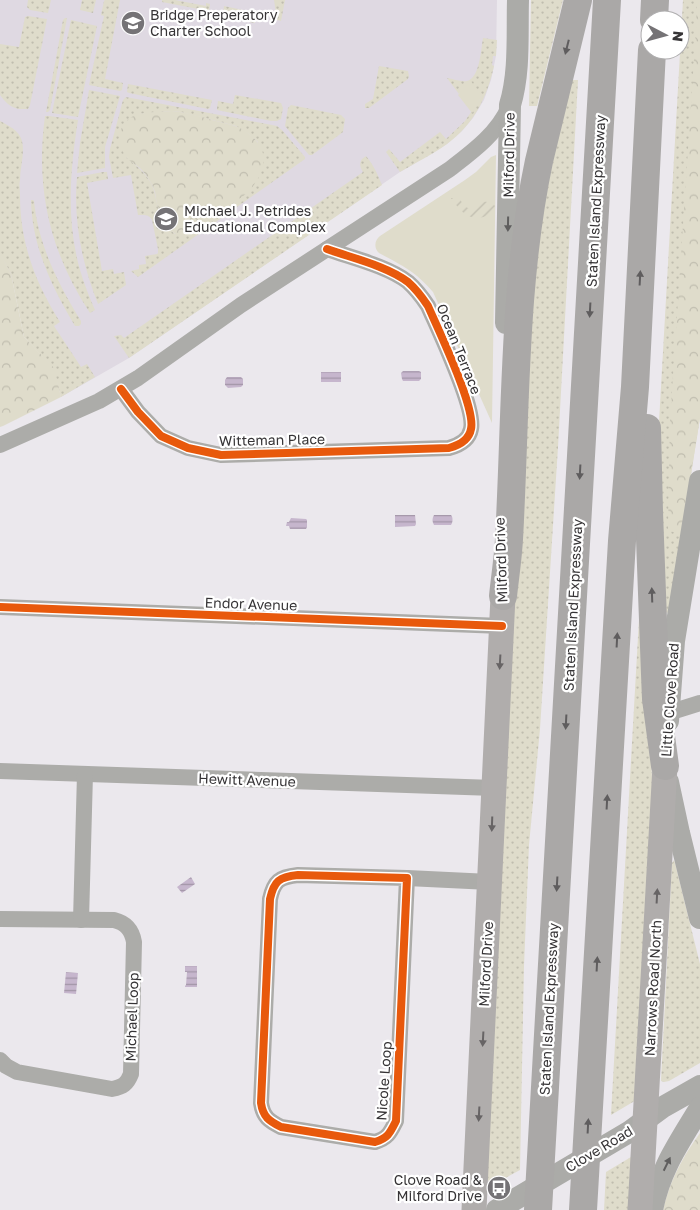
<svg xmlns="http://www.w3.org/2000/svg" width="700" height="1210" viewBox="0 0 700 1210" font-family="'Golos Text',sans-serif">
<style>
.built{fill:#dfd9e2}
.grass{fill:url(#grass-dots);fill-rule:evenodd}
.forest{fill:url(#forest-crowns)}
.park{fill:#dfdccb}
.garden{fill:url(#garden-furrows)}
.water{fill:url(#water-rules)}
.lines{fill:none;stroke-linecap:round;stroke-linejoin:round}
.street{stroke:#acaca9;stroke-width:16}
.secondary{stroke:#ababa8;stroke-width:22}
.primary{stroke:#b0adac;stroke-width:25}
.highway{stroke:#aaa8a7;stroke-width:28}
.cycleway-casing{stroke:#fff;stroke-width:11}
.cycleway{stroke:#e8590c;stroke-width:8}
.oneway{fill:#5f5d5e}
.oneway2{fill:#5f5e5e}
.oneway3{fill:#676465}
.labels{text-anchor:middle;stroke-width:4.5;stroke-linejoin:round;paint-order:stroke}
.poi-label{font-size:14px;fill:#363436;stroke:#fff;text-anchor:start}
.street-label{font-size:14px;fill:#363436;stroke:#fff}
</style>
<defs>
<pattern id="grass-dots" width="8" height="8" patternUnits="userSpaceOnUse" patternTransform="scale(1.25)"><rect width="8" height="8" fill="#dfdccb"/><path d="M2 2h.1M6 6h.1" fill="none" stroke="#c0bdaf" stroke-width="1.8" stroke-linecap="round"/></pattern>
<pattern id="forest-crowns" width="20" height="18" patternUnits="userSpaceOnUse" patternTransform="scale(1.25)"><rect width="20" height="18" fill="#dfdccb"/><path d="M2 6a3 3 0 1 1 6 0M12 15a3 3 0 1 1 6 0" fill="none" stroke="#c0bdaf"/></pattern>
<pattern id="garden-furrows" width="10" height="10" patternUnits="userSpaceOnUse" patternTransform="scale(1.25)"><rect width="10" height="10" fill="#dfdccb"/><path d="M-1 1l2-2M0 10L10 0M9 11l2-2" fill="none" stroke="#c0bdaf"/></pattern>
<pattern id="water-rules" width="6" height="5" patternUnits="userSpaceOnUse" patternTransform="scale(1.25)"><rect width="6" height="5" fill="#c6b6cd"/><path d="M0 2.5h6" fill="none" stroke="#a295a7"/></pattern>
</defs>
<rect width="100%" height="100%" fill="#ebe8ed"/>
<polygon class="built" points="0,0 497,0 496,56 491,80 484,100 473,118 462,131 447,144 400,172 129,358 61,397 53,368 0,253"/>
<g class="grass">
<polygon points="28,0 51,0 48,13 30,10 27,7"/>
<polygon points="82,0 96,0 93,13 80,10"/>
<polygon points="105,0 120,0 105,79 123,83 122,90 120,91 89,85 104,16 101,15 104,1"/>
<polygon points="162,0 175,0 206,6 206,3 210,4 209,11 162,2"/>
<polygon points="274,0 285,0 281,21 277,20"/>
<polygon points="531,0 563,0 537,106 529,106"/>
<polygon points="683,0 700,0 700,418 669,613 664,612 657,457"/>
<polygon points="224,6 252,12 255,16 255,23 249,22 249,19 223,14"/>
<path d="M28 16 47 19 30 105 28 109C25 109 22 109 19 109 11 108 4 101 0 95V44L19 47 25 17Z"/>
<polygon points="65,18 67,18 50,110 48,112 46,112 63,20"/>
<polygon points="71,20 97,26 78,117 52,113"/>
<path d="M483 38 497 40 496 56H493L492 65 494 66C487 98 473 125 447 144 432 155 415 163 400 172L386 152 389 149 400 162 440 132 446 139 465 121 482 96 458 90 460 93 459 94 447 78C453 79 461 82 467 81 480 78 481 49 483 38Z"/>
<polygon points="379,66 408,71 409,76 408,79 369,108 365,108 365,104 373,99"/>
<polygon points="572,80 578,80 558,447 540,729 529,845 524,966 520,1170 491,1186 486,1176 523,411 535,251 554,152"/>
<polygon points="128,84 212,100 210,108 208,109 129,93 127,92"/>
<polygon points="89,90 120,96 105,147 105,168 77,173 80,143"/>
<polygon points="235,95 281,103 283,108 281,119 277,121 271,121 217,110 217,108 218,101 233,104"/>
<path d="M126 97 277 126 282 130 305 157V159L138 277 131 271 139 269V265L146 264 145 256 157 254 158 253V249L152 220C149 214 144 215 138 215L131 175 113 178 109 157 110 149 123 100ZM172 111 181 112 236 126 249 134 258 142 247 192 191 234H175C166 227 161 217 158 207 155 197 155 188 149 180 143 170 134 164 126 157L140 114Z"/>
<polygon points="291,105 341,115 345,119 343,132 312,155 309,155 285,126 288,108"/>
<path d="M45 116H49L78 120C70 170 66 221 80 270 84 283 89 297 95 310L90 313C50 252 35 189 45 116Z"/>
<path d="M0 121C9 126 19 130 22 141 25 154 20 167 20 180 19 185 20 190 20 195 20 243 35 282 60 322L54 326 81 367 87 364 95 377 61 397 53 368 24 337 11 274 0 254Z"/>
<path d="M366 156C373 164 378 175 382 185L129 358 114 336 121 335 124 338 363 172C360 167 359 164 362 159Z"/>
<path d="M103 172H107L108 179 87 183 102 271 113 269 114 274 124 272 126 285 98 304C82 264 73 220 77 177Z"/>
<path d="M31 200H33L34 201C38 244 58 284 81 321V324L79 326H75C52 287 32 247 31 200Z"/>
<polygon points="640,601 646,601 653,808 638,1099 611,1115"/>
<polygon points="674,860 675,863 700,964 700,1063 669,1081 664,1082 661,1081 672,863"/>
<polygon points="631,1157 631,1210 604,1210 606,1172"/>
</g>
<g class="forest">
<polygon points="697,0 700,0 700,418 681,535 668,530 670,421 696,29"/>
<path d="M172 111C185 112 199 116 212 120 220 122 230 124 238 127 269 143 271 166 249 191 242 198 232 203 225 209 216 216 197 233 187 235 171 239 162 220 158 207 156 202 156 197 155 192 152 183 147 176 141 169 137 165 130 162 126 157 122 151 119 143 120 136 122 109 152 113 172 111Z"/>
<polygon points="0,253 11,274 24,337 54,368 61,397 3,426 0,427"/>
<path d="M700 1133V1210H663C670 1180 682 1158 700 1133Z"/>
</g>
<g class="park">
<polygon points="470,80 482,96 472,113 458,95 460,93 457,90"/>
<path d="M496 155 492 423 433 292C415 271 403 266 379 253 374 248 374 241 380 236L465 180 476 172 491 157Z"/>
</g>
<path class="garden" d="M451 198 460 199C464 207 468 210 477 209L476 203C483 202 490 200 495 206V211C475 225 463 216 451 198Z"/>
<g class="water">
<polygon points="403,371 419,371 421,372 421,379 419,381 403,381 402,379 401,373"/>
<rect x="321" y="372" width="20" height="10"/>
<polygon points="227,377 241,377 243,379 243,385 241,387 228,388 225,385 225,380"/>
<polygon points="395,515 415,515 416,524 415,526 395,527"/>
<path d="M434 515H451C453 517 453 522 451 525H434C432 522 432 518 434 515Z"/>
<polygon points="291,518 306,519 307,520 307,527 306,529 290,529 289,526 286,526 287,522 289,522"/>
<polygon points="191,877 195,884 182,893 177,887"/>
<polygon points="185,966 197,966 197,987 185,987 185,986 186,985 187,972 185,972"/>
<polygon points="66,972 78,973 76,994 64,993"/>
</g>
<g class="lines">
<g class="street">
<path d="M121 389 138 412 161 436 188 448 221 455 449 448C460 445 469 440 471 429 476 408 438 329 428 306 422 297 416 289 408 282 387 266 352 258 327 249"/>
<path d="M0 445 99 401 138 378 241 305 450 169C472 152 497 134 509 107"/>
<polyline points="0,607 502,626"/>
<polyline points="668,713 700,703"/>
<polyline points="0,771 494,788"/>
<path d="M298 875 407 878 396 1121C390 1133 388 1138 375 1142L281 1127C269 1121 263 1117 261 1103L270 899C274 881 279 877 298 875Z"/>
<polyline points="407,878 490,882"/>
<path d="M0 919 114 920C126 923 132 930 134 942L131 1074C127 1084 123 1087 112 1089L17 1072 6 1066 0 1060"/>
<polyline points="81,920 85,774"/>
</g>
<g class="secondary">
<path d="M506 323 510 105C520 72 517 35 518 0"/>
<polyline points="668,721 674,641 700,481"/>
<polyline points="668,782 679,833 700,918"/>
<polyline points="497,1210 629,1132 663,1107 700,1086"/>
<path d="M652 1210C660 1169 679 1143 700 1108"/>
</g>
<g class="primary">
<polyline points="474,1210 503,596"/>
<polyline points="640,1210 665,766"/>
</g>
<g class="highway">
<polyline points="654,20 655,0"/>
<polyline points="647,428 649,512 655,674 656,699 665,766"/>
<path d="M503 596C505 577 508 558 509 539 516 414 513 284 539 161L578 0"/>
<polyline points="538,1210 607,0"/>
<polyline points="583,1210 622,541 635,387 652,50"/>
</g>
<g class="cycleway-casing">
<g id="cycleway">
<path d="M121 389 138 412 161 436 188 448 221 455 449 448C460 445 469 440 471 429 476 408 438 329 428 306 422 297 416 289 408 282 387 266 352 258 327 249"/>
<polyline points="0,607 502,626"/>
<path d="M298 875 407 878 396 1121C390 1133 388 1138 375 1142L281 1127C269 1121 263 1117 261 1103L270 899C274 881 279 877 298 875Z"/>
</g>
</g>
<use href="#cycleway" class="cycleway"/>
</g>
<defs><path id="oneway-solid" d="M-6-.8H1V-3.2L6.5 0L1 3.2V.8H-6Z" transform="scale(1.25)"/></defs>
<g class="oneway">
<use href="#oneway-solid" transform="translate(567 47) rotate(104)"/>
<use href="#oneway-solid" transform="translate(640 278) rotate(-87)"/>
<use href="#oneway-solid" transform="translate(590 310) rotate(93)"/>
<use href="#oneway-solid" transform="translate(580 472) rotate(93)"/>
<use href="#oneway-solid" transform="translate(652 595) rotate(-92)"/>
<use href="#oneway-solid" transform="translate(617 640) rotate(-87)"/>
<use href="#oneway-solid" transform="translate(566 722) rotate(93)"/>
<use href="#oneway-solid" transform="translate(607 802) rotate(-87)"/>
<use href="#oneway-solid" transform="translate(557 884) rotate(93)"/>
<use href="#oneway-solid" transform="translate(597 964) rotate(-87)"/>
<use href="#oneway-solid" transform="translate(588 1126) rotate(-87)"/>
</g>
<g class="oneway2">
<use href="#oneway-solid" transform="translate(508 224) rotate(91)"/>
<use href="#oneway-solid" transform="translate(667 1164) rotate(-64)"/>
</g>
<g class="oneway3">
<use href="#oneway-solid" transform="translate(500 662) rotate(93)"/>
<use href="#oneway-solid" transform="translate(492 824) rotate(92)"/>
<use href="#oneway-solid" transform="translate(657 896) rotate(-87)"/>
<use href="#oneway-solid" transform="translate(483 1039) rotate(93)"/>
<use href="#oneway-solid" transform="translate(479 1114) rotate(93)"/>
</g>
<defs>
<g id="school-disc" transform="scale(1.25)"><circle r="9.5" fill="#757376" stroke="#fff"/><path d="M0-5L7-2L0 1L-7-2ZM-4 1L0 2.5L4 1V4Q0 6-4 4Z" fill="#fff"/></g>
<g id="bus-disc" transform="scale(1.25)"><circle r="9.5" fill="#757376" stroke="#fff"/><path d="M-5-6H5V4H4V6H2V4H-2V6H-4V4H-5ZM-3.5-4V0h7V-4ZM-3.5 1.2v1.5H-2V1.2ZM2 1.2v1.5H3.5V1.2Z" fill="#fff"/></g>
</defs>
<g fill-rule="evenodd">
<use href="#school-disc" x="133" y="23"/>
<use href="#school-disc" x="166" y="219"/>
<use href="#bus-disc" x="499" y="1188"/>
</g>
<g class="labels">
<g class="poi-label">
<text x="150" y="20">Bridge Preperatory<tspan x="150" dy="16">Charter School</tspan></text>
<text x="184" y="216">Michael J. Petrides<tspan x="184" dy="16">Educational Complex</tspan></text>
<text x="482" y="1185" text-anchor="end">Clove Road &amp;<tspan x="482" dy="16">Milford Drive</tspan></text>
</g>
<g class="street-label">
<text transform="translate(509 155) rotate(-89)" y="5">Milford Drive</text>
<text transform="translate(596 201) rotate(-87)" y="5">Staten Island Expressway</text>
<text transform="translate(459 349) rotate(68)" y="5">Ocean Terrace</text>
<text transform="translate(272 440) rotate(-1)" y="5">Witteman Place</text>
<text transform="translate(501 560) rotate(-92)" y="5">Milford Drive</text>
<text transform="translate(251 604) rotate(2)" y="5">Endor Avenue</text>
<text transform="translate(573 605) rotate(-87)" y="5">Staten Island Expressway</text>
<text transform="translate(670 700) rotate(-86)" y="5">Little Clove Road</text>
<text transform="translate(247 780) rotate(2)" y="5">Hewitt Avenue</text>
<text transform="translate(486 964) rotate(-87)" y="5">Milford Drive</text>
<text transform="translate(653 988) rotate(-87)" y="5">Narrows Road North</text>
<text transform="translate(549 1009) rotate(-87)" y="5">Staten Island Expressway</text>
<text transform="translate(132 1017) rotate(-88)" y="5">Michael Loop</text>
<text transform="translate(384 1081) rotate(-86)" y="5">Nicole Loop</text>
<text transform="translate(599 1149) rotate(-31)" y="5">Clove Road</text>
</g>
</g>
<g transform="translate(665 35) rotate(96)"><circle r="24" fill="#ffffff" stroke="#afaeaf"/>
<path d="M0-4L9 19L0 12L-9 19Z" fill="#757376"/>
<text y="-8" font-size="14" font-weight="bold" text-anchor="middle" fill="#363436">N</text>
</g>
</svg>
